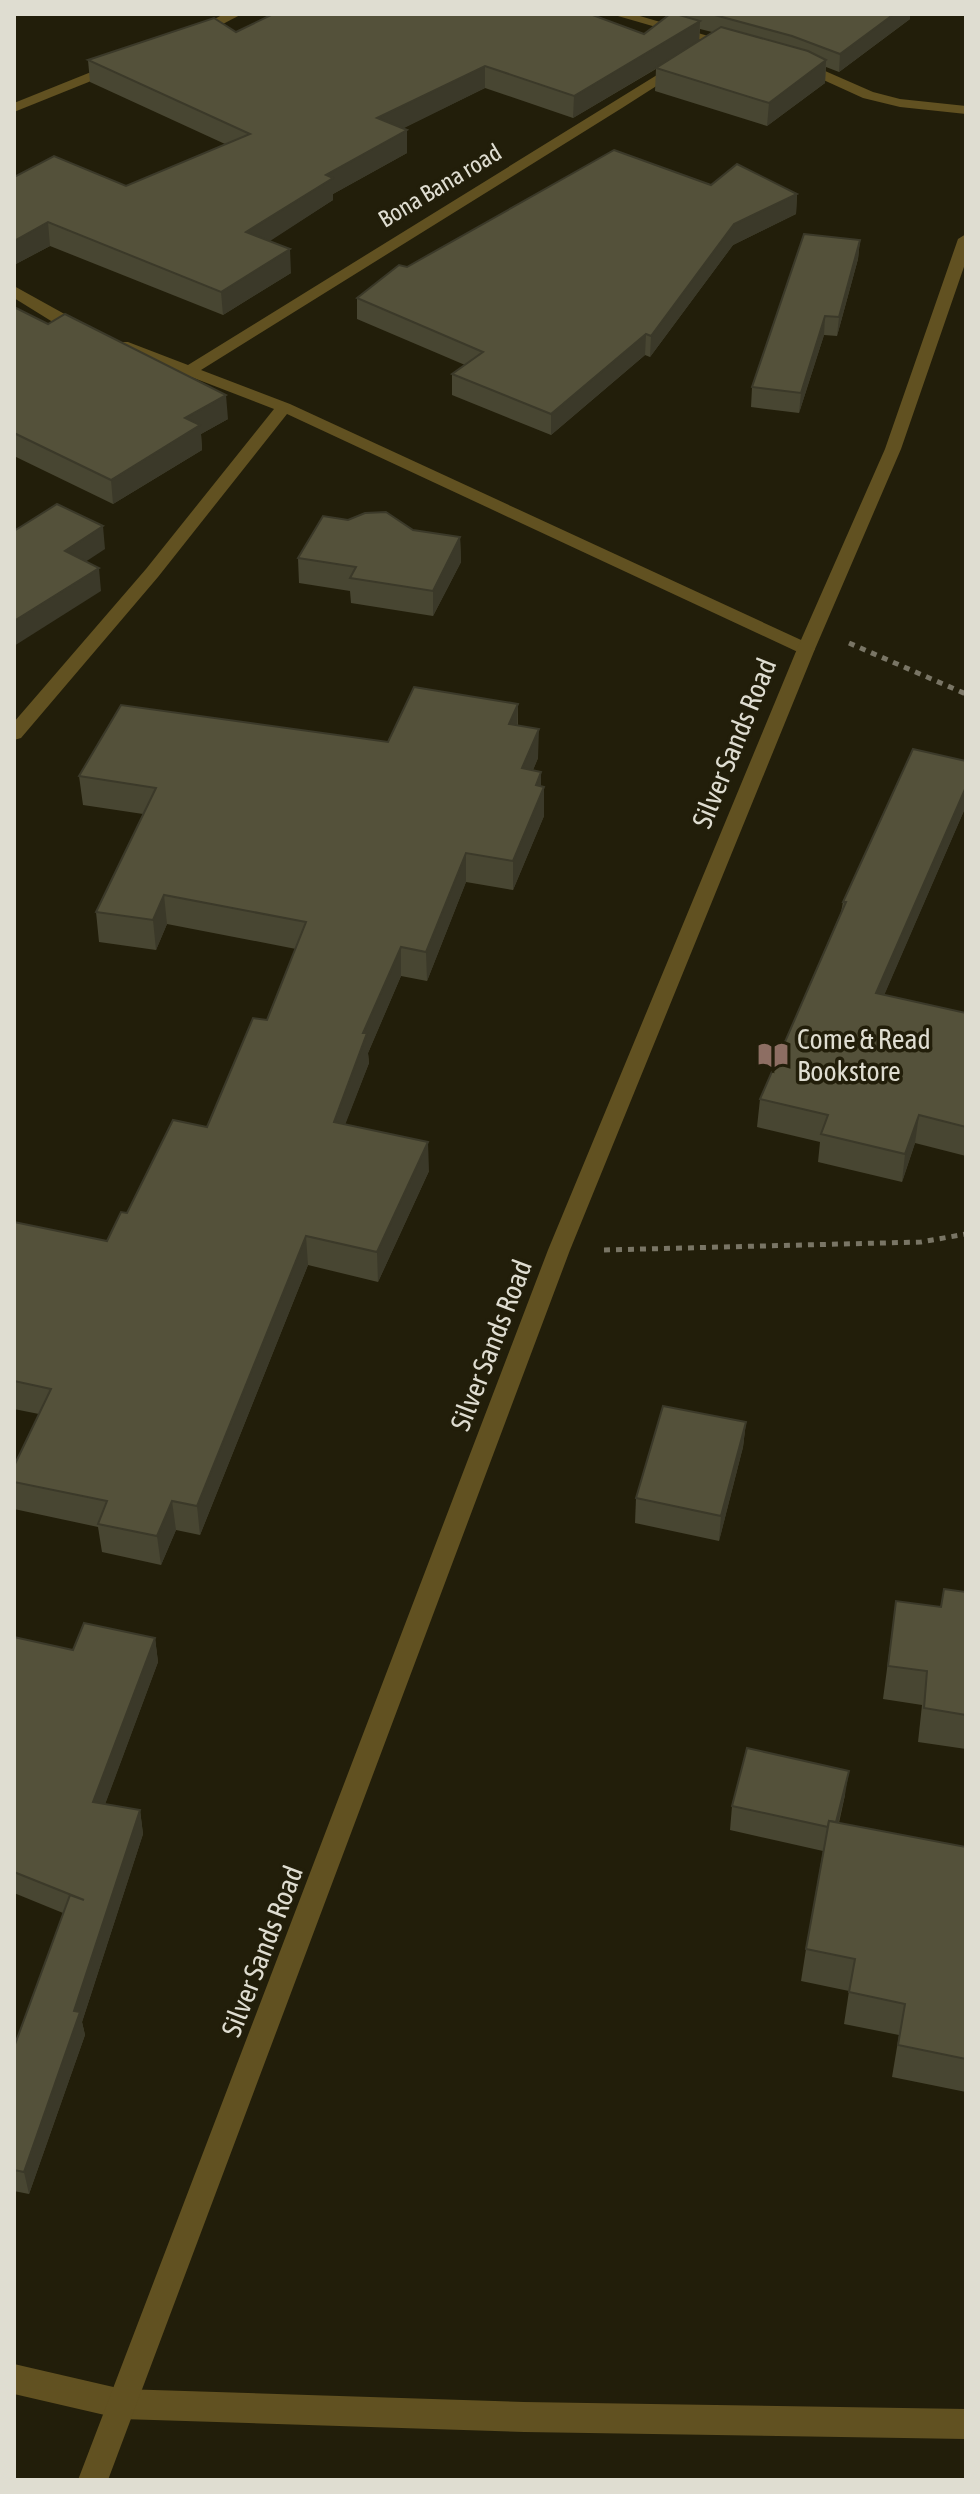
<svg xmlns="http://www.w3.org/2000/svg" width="980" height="2494" viewBox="0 0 980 2494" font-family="'Asap Condensed',sans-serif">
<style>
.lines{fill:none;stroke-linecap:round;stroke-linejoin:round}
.path{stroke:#797565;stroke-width:5;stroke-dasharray:6 6;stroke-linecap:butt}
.minor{fill:#615121;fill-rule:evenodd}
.tertiary{fill:#615121;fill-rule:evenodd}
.wall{fill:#484632;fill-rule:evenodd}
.shaded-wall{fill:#3b3929}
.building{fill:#54513a;stroke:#3b3929;stroke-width:2}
.labels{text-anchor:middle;stroke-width:7;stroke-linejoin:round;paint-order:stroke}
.far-street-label{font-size:24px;fill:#dfddd1;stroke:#221e0a}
.street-label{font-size:28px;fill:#dfddd1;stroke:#221e0a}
.poi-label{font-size:28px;fill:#dfddd1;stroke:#221e0a;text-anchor:start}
</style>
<rect width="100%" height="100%" fill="#221e0a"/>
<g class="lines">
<g class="path">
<polyline points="849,643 966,694"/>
<polyline points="604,1250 921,1242 966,1234"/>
</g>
<g class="minor">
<polygon points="224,14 242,14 198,37 186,34"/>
<polygon points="611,14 633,14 739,45 732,49"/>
<polygon points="800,60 873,92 900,99 966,106 966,114 900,107 863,98 795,67 795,61"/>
<polygon points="116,62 123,66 121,69 14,112 14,103"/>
<polygon points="678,62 685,66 683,69 622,108 201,370 290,404 812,645 815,649 812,653 800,653 287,414 158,577 21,738 14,740 14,722 146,569 274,409 116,348 116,342 128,342 188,365"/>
<polygon points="14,286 88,327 90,330 82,335 64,329 14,298"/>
<polygon points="14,2364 122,2389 524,2402 966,2409 966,2439 524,2432 122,2419 14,2394"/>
</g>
<polygon class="tertiary" points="966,234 966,261 901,449 815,649 570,1250 108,2480 78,2480 548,1250 797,649 885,449 958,239"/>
</g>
<g class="wall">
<path d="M685 14H910V19L839 72 826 67 825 83 767 126 655 91 656 69 573 118 485 88 403 128 407 153 333 194V200L269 241 291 273 223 315 50 246 14 265V177L126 186 225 144 90 82 88 60 236 32 644 34 684 16ZM700 29 712 32 699 41Z"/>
<polygon points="711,185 797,194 796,214 733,245 650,357 645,355 551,435 452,395 452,374 465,365 357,319 357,298 407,267"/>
<polygon points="860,240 858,259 837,336 824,335 799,413 751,407 752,387"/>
<polygon points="14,307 228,419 201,434 202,450 113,504 14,456"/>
<polygon points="413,530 460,537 461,562 433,616 351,603 350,591 299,583 298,558"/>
<polygon points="518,704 518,725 538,758 533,770 541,787 544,787 544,816 513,890 466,882 427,981 401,976 368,1053 369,1063 345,1124 429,1171 378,1282 308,1265 200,1535 176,1530 161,1565 102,1552 98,1527 14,1509 14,1466 39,1414 14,1409 14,1222 107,1241 127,1213 207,1127 267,1020 296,949 167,924 156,950 99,942 96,912 143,814 83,805 79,776 388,742"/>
<polygon points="966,761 966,806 884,995 966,1013 966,1156 915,1143 902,1182 818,1162 820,1142 757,1127 760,1099 841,912 843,902"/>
<polygon points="746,1422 743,1447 719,1541 635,1523 636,1498"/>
<polygon points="966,1592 966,1749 918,1742 922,1705 883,1699 896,1601 941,1607"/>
<polygon points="14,1637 73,1650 155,1638 158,1662 105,1804 140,1810 143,1834 82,2022 85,2035 29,2194 14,2191 14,2047 63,1913 14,1893"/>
<polygon points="845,1795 839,1823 966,1847 966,2092 892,2077 899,2035 844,2024 849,1991 801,1981 806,1949 823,1851 730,1830 732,1806"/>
</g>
<g class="shaded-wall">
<polygon points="894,14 910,14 910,19 839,72 840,54"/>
<polygon points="700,21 699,43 573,118 574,96"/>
<polygon points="826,60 825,83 767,126 769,103"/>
<polygon points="485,66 485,88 378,141 377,118"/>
<polygon points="407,130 407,153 333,194 333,200 247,256 246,232 326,175"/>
<polygon points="797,194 796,214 733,245 650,357 651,336 734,224"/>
<polygon points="48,222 50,246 14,265 14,241"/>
<polygon points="860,240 858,259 837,336 839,317"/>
<polygon points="290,249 291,273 223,315 221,292"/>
<polygon points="825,316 824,335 799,413 801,393"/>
<polygon points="646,334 645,355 551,435 551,414"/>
<polygon points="226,395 228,419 201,434 202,450 113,504 111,480 185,418"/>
<polygon points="103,526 105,549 67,574 65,551"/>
<polygon points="460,537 461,562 433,616 433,591"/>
<polygon points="99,568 101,591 14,646 14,621"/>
<polygon points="518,704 517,733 509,724"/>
<polygon points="539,729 538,758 522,797 522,768"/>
<polygon points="541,772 541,795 544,787 544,816 513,890 513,861 536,785"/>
<polygon points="966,787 966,806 873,1021 876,993"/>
<polygon points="466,853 466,882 427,981 426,952"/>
<polygon points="164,895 167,924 156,950 153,920"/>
<polygon points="401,947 401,976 368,1053 369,1063 335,1151 334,1122 363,1033"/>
<polygon points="919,1115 915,1143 902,1182 905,1154"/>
<polygon points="428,1142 429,1171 378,1282 377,1252"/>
<polygon points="306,1236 308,1265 200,1535 197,1506"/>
<polygon points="746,1422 743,1447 719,1541 721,1516"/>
<polygon points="172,1501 176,1530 161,1565 157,1536"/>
<polygon points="155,1638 158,1662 97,1826 93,1802"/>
<polygon points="849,1771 845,1795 831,1853 835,1829"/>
<polygon points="140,1810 143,1834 82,2022 85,2035 29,2194 24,2172 74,2011"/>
</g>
<g class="building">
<polygon points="273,14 590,14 644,34 670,14 676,14 700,21 574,96 485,66 377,118 407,130 326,175 333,178 246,232 290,249 221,292 48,222 14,241 14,177 54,156 126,186 250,134 88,60 214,18 236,32"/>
<polygon points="711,14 894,14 840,54 792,36"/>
<polygon points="721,27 808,51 826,60 769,103 656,68"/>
<polygon points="614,150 711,185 737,164 797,194 734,224 651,336 646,334 551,414 452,374 483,352 357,298 399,265 407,267"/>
<polygon points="804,234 860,240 839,317 825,316 801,393 752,387"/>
<polygon points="14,307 48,324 65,314 226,395 185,418 200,425 111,480 14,433"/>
<polygon points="57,504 103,526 65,551 99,568 14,621 14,531"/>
<polygon points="386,512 413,530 460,537 433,591 350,578 356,567 298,558 323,516 348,520 365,513"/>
<polygon points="414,687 518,704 509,724 539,729 522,768 541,772 536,785 544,787 513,861 466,853 426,952 401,947 363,1033 367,1033 334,1122 428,1142 377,1252 306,1236 197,1506 172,1501 157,1536 98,1524 107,1501 14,1482 14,1466 51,1389 14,1381 14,1222 107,1241 121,1212 127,1213 173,1120 207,1127 253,1018 267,1020 306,922 164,895 153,920 96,912 156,788 79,776 121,705 388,742"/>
<polygon points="913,749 966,761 966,787 876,993 966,1013 966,1127 919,1115 905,1154 821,1134 828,1115 760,1099 846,902 843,902"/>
<polygon points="663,1406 746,1422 721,1516 636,1498"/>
<polygon points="944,1589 966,1592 966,1715 924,1708 927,1671 888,1666 896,1601 941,1607"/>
<polygon points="84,1623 155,1638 93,1802 140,1810 74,2011 80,2012 24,2172 14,2170 14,2047 70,1895 84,1900 14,1872 14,1637 73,1650"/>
<polygon points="747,1748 849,1771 836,1822 829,1821 828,1827 732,1806"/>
<polygon points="829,1821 966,1847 966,2059 898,2045 905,2004 849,1992 855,1959 806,1949"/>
</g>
<defs>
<g id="library-bare" transform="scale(2.4)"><path d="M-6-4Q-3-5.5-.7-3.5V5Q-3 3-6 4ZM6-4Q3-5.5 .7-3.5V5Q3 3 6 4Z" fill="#8d6e63" stroke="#221e0a" stroke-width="2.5" paint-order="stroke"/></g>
</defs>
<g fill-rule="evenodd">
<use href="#library-bare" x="773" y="1055"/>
</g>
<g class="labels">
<g class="far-street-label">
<text transform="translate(440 186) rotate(-31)" y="8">Bona Bana road</text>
</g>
<g class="street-label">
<text transform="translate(734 743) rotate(-68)" y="10">Silver Sands Road</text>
<text transform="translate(491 1345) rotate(-69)" y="10">Silver Sands Road</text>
<text transform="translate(262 1951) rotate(-69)" y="10">Silver Sands Road</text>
</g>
<g class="poi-label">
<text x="797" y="1049">Come &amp; Read<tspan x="797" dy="32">Bookstore</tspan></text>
</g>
</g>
<rect width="980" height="2494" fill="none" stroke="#dfddd1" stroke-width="32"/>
</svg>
